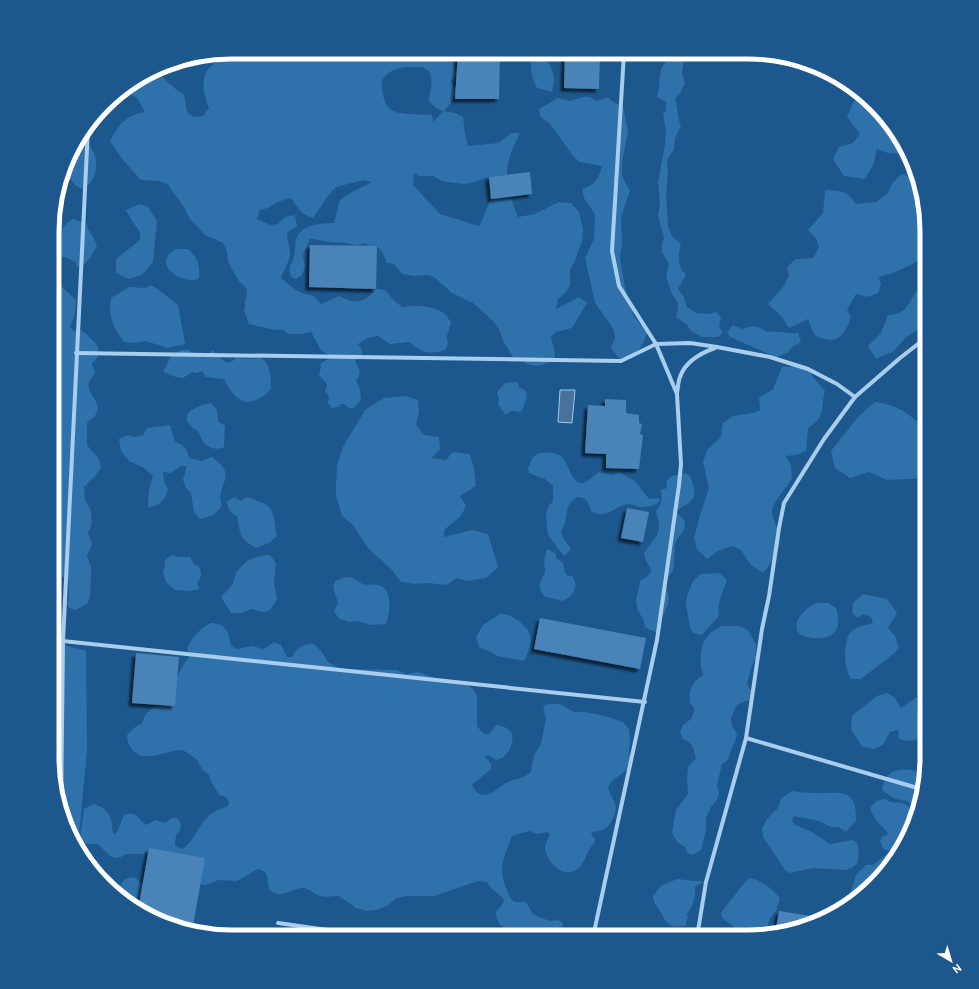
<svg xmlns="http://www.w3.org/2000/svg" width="979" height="989" viewBox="0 0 979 989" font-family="Cabin,sans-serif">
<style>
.green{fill:#2f71ab;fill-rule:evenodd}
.water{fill:#49729a;stroke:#9cc9ef}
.building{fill:#4983b7;filter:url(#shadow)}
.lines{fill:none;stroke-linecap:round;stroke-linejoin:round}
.minor{stroke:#a9cded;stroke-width:4}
.rim{fill:none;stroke:#fff;stroke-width:5}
</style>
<defs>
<filter id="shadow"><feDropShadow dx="-3.5" dy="3.5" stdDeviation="1" flood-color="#0009"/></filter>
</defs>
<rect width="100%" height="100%" fill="#1c578d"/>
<g class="green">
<path d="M230 52 453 53 457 59 454 67 457 75 451 80 452 84 456 89C455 99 450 104 444 111L455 113 463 117 465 134 468 146 499 143 511 133H520C513 147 507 159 507 175L489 177 471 183 463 184 442 181 433 176H419L413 173 414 182 412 184 440 214 479 226C484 218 487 207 491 199L510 196 518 217 535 214 559 202 571 203 579 212 583 229 582 241 575 261 570 270V285L566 292 558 299 556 309 579 297 587 303 572 328 556 332 551 337 555 353 554 360C547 364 538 367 531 365 524 364 525 360 515 360L502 339 500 331 493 321 473 303 452 293 434 277 428 275 414 276 402 274 394 264 387 263 383 253 377 246H370L364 243 356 246C345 241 341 244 330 242 323 241 317 239 310 239L303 255 305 267 302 275 296 279 291 277C287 263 291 268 294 256 296 250 294 243 297 237 302 225 322 223 334 223L340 200 352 192 372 182 363 180 336 187 327 197 313 218C302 215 297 207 291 198L277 202 268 208 260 210 257 219 271 225 278 224 285 217 295 215 297 226 287 233C287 241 291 249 290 256 289 261 283 272 281 278L293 288 302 293 314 296 321 304 339 296C356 304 363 304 376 289 389 289 387 294 395 301 397 304 401 305 403 307 415 304 435 306 445 314 447 316 449 320 451 322L447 336 448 344 445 350C429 355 423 353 409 342L390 344 378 336 368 338 358 344 362 350V357L355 361C360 371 362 371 356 381L360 389 361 400 354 408H349L344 404H341L339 407 332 408 328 403 329 396 325 391 327 384 319 375 321 367 320 364 331 357 321 350 311 332 302 334H288L282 329 275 330 249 324 244 311 247 289 238 280 228 262 227 251 223 243 215 239 206 236 189 218 184 207 168 185 160 181 141 180 122 159 110 141C119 124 126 115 145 112L137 98 124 90 155 72C166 78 173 90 184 94 187 108 184 120 203 116L209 108C204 96 200 78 209 68 215 62 223 57 230 52ZM409 67H422L429 71C434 82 430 90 429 101L436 108 443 111 433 122 432 115C423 114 404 115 396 112 384 109 381 91 382 80 392 69 395 68 409 67Z"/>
<path d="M531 53H546V60C555 72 555 78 552 92L537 88C531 76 530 66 531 53Z"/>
<path d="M673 53H683L684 59 682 73 685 83 680 93 675 99C678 107 677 117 681 126L675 138 674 149 667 160 668 175 666 195 668 227 673 238 681 244C678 257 677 265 686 275L678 289 684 297 687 307 696 313 708 314 716 312 721 318 719 326 723 333 718 337H703L692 332 686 324 676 317 678 309V303L672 294 666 277 669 264 662 252V244L664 238 658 215 660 203 658 182 665 144 666 132 663 113 666 111V102L657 97C660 87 659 75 662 67 665 62 670 57 673 53Z"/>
<path d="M860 96 890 122 905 151C896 156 886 153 877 149L874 163 865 179 844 176 833 159 839 147 853 143 860 134 847 117 854 101Z"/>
<path d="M583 97H589L597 101 608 97 612 101 623 107 628 131 622 163V176L630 191 621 217 622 244 620 258 625 288 633 315 647 333C642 350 636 354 621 361L611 348 615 337 613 328 595 303 585 258 594 239 595 214 584 198 582 189C594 185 599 179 602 166L580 162 574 157 550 124 540 116 539 109 558 98 570 101Z"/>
<path d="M84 139C87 142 90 145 92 149 100 163 97 182 82 189L75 185 65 172 73 150Z"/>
<path d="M902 174 912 177 915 184 914 195 921 205 924 215H926L927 255C913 265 895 273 879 277L881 285 878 293 867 297 856 294 847 310 851 317C847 329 840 344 825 339 821 338 816 337 814 334 811 329 810 323 808 319L789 328 782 317 768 304 784 286 789 275 787 267 796 259 813 258 819 247 816 238 808 230 823 213 825 190C842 191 846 190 856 204L876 202 887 194 893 182Z"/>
<polygon points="140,204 148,207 157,221 153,262 142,275 129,279 116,273 116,259 140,240 140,232 132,221 126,210"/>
<path d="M73 219 86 224C89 232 95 238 97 246 90 256 90 264 77 267L76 262 65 257H55V229H62L67 223Z"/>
<path d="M175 249H188C198 258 200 265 199 278 197 279 195 280 193 280 182 281 159 269 168 256 169 253 173 251 175 249Z"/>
<path d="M55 282H57L76 300 75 314 70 327 74 331 81 330C91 339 109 349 92 363L95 374C93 376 90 379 89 382 85 394 103 401 96 414 94 418 89 420 87 423V445L99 459 101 467 96 475 84 487 85 500 91 510 92 524 88 533 92 544 87 556 91 566V577L90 597 87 604 76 610 69 608 67 603 69 596 68 577H60L53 579Z"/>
<path d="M151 285 159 290 178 305 185 344 167 348 146 341 135 343 124 342C113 327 108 317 111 298L129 287 145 288Z"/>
<path d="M925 285H927V324L906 337 894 351 876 359 868 346 881 333 888 315C904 314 906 308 913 297 915 292 921 289 925 285Z"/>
<path d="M733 325 743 329C752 325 759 326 767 332 777 330 787 334 798 333L801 342 791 348 787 353 776 357 730 337 727 332Z"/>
<path d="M181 350H189L194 355 205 358 213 350 217 355H219C224 364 229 365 236 358L254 359 259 356C271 364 271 376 271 389 267 393 263 397 258 399 242 409 230 392 224 379L206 377 202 371 197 373 192 372 183 378 176 377 164 372 165 368 172 354H175Z"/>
<path d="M799 366 811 369 812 376 825 391C820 409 827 416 808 428L806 451 796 455 786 456 791 465 792 478C788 485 775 501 773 507 769 517 779 527 780 536 781 550 771 563 763 573L751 565 741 550 732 546 718 551 707 559 697 549 694 538 700 515 709 488 703 462 707 450 721 437 723 423 733 416 753 413 760 410 759 398 773 389 782 367Z"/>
<path d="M518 382 519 387C526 390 528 392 526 400 524 405 524 407 521 412L511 411 506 415 498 405 499 399 497 392 505 383Z"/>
<polygon points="405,396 418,400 419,411 416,425 424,435 439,437 440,449 431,458 446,460 453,452 470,454 474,469 476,486 460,496 466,506 461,516 444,530 444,537 472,530 488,534 498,567 486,578 467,581 456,578 447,585 427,583 414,584 401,582 392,570 368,548 353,525 342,516 336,495 336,486 337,465 343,447 365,410 384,398"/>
<path d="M875 402C884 403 892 405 899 409 910 414 915 422 927 425V478L887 480 869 472 850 478 835 468 831 451 858 417Z"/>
<path d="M211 403 217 410 218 421 225 426 224 447C216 451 207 448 202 440 200 437 200 434 198 431 195 429 192 428 190 425 178 412 202 404 211 403Z"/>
<path d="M170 425 175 442C184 445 188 449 189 458L202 461 212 457C241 479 214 481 222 506L214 515 200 519 194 512 191 493 186 488 183 480 187 466H181L171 473 163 472 164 482 168 489C165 501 160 505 148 508 148 496 149 487 153 476L144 468 129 461 121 451 119 439 127 435 135 437 143 435 147 428Z"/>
<path d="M539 453C546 452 557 452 563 458 569 465 572 485 583 483 588 482 594 475 599 472L611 475 620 473 635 481 649 499 654 498 660 499 658 503C652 507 646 507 640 507 635 506 632 504 627 504 613 507 608 519 592 512L587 501 583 498 578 497 573 500 568 506 565 524 561 531C562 539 567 542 571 549L564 556 548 535 546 516 548 507 553 501V486L545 479 529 473 528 468 533 457Z"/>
<path d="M685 473 691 477C693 485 698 495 690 502 686 506 680 507 676 512 679 516 685 518 685 524 685 532 677 537 675 544 674 550 675 566 673 570 672 574 666 578 663 582 672 596 669 602 663 616 661 620 662 625 661 630L655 632 645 627 643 619 637 609 636 600 639 587 640 581 650 574 651 569 646 561 644 553C657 534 663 535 656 511 662 504 662 499 661 490L667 488 666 481 672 476Z"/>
<path d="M235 497 241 501 247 497C253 500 260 501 265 504 276 510 274 525 277 536L269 543 256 548C238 538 241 535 237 516 229 513 228 509 227 501Z"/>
<path d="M547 549 556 554V558L563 563 565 573 568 576H572C580 586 573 596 563 601L544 596 540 589V583L545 572 544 562Z"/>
<path d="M173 555 178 557H190L194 564 199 567C202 572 202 578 197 583L199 589 190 591 175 590 166 582 163 573 165 566 164 563 167 558Z"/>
<polygon points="270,555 276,563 274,583 277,600 269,611 262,612 251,609 242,613 231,613 221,597 233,584 236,572 248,560 260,556"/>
<path d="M720 573 727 580C723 593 716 603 719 616L702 635 693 633 690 628 686 604 687 596 693 581 701 574Z"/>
<path d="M346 577C355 577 355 581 363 584 368 586 375 583 381 586 393 592 390 614 386 624L371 625 357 621 349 622 340 619 334 612 338 603 333 587 335 581Z"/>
<path d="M863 594 887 599 897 613 888 628 895 636 899 648 892 655 861 679H851C844 669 842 640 852 631 859 626 866 625 873 623L871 617 863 614 858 618 852 613 853 603Z"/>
<path d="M816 603H828L836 608C842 627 836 640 814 638 806 637 802 637 797 631 794 618 805 609 816 603Z"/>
<path d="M500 614C509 614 510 616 517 620 535 632 533 643 524 661L497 656 493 653 479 647 476 637 483 625Z"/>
<path d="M211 623C226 623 229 633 231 646L237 649 252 646 264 649 274 642 281 645 287 657H292C296 648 305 643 314 644L322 652 328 662 340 669 397 670 406 674 418 672 435 678 467 685 473 689 477 696V726L481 731 486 734H489L496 725H498C501 726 506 727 509 730 517 737 510 753 502 758 500 759 498 759 496 760L490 756 485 755 486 758 491 764V769L472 785C474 789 476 792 480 794 492 798 498 786 508 782 517 778 523 779 531 772L534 755 541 744 546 718 543 709 545 705 549 704H560L574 712H585L605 716 623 722 629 729 630 739 629 753 631 759 628 769 612 781 608 787C610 795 613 797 615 804 618 812 611 826 604 829 600 831 596 831 592 832L591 834 595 839V842C586 851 586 863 576 870 562 879 546 860 545 848 545 842 549 839 550 834L547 832 537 834 529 831 512 836C504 857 497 868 507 890 508 893 510 899 513 901 517 903 522 901 526 902L533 914 544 919 551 921 558 920 563 923C563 938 540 931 531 931 519 931 508 934 499 923 497 919 495 916 496 911L499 909 504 901 503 898 491 888 487 882 478 881 434 896H407L397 898 387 906 376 910 366 911 356 908 339 896C332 896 324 898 317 895 313 893 310 889 304 888 293 887 284 898 273 892 263 887 274 872 258 869L237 881 218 880 209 884 203 885 152 854H126L121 857 115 858 110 856 98 844H86L80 839 84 809 93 804C103 806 111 813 112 824 112 828 112 830 114 834L117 832 124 815C137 810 137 818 146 825L156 820 165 823 172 818H176C183 822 182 830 176 835L175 845 181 849C191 846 197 829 204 821 207 817 212 813 216 811 221 808 226 808 229 804 229 799 227 798 223 796H220L211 782 209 775 202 769 197 760 192 756 183 750 174 751 153 756H141L133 751 128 743 127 735 134 728 142 723C147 709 151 711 160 702 173 690 178 671 189 657 188 654 187 650 188 647 191 638 203 626 211 623Z"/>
<path d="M722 626H738L747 629 756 644V658L751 668 747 684 751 691 750 700 740 703 736 706 731 719 732 726 737 734C735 744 730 751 728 760L722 764 717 785 719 794 717 800 711 807 706 818V830L701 850 692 855 687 853 685 847 677 842 672 833 676 810 688 794 687 778 688 767 696 758C693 748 693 743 683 739L680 732 683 725 691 719 695 709 690 703C689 690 691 683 703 675 699 665 700 647 706 638 709 633 716 629 722 626Z"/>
<polygon points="53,642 86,651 87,750 78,846 62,816 52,769"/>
<polygon points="887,693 894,697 901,708 917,697 917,712 924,714 927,711 927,739 908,741 899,739 898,730 890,732 883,745 873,749 862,746 851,730 852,716 877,696"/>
<path d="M927 769 916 808 907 801 895 799 882 790C886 773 893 768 911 770 914 770 917 773 920 774Z"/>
<path d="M792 791C799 792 807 793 814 793 839 794 857 785 856 821L846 832 839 827H831L819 821 794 816 792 821 795 825 810 831 830 844 853 840 858 844C859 857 861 867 845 870L813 868 790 873 785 870 763 837 762 828 767 819 778 808 781 799Z"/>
<path d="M885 799C895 806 896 800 905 804 909 806 912 810 915 813L908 837 899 849C894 847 889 853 884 849L880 841 883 836 889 834 876 820 870 809C874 802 877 800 885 799Z"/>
<polygon points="898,850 857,900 841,908 849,899 856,875 866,865 873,865 888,853"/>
<path d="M134 877C146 884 150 901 147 915L142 913 120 894V886L125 879Z"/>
<path d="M750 878C763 881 771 888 780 898L776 911 770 918 767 928 758 937H718C724 931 729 933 734 930L733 926 722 918 721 913C725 906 730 902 735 895 741 887 742 884 750 878Z"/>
<path d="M677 879 706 882 695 886C696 896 693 906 687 914L688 917 685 926C668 928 667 924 660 911 657 906 653 903 653 896L661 886Z"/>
</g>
<polygon class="water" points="560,390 575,390 572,423 558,422"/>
<g class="building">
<polygon points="458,53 500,53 499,99 455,99"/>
<polygon points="565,53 600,53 599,89 564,88"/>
<polygon points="530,172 532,194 491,199 489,177"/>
<polygon points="310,245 377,246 376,289 309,287"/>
<polygon points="605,399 626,400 626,413 639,415 639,423 642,424 640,434 643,435 639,469 606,468 606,454 585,453 588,405 605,406"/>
<polygon points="627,508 649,512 643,542 621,538"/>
<polygon points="540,618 646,638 640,669 534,649"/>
<polygon points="136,653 179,657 175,706 132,703"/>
<polygon points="149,848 205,858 193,926 173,922 142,913 138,910"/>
<polygon points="779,911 823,918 806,927 775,934"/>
</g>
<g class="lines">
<g class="minor">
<polyline points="76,353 621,361 656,344 690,343 717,347 770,357 808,369 837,384 855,397"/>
<path d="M677 393C678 388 678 382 680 377 685 362 701 353 715 348"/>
<polyline points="53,640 645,702"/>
<polyline points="746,738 921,789"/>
<polyline points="61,811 63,641 88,128"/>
<polyline points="278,923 377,937"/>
<polyline points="593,937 657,640 679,485 681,464 677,394 656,344 619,286 612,251 624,53"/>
<polyline points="697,937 706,882 746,738 762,629 769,596 779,528 784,503 824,439 855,397 900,358 927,337"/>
</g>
</g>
<path d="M0 0H979V989H0ZM231 59H748A172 172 0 0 1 920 231V758A172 172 0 0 1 748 930H231A172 172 0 0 1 59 758V231A172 172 0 0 1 231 59Z" fill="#1c578d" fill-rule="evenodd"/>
<path class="rim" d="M231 59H748A172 172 0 0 1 920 231V758A172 172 0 0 1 748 930H231A172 172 0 0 1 59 758V231A172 172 0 0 1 231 59Z"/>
<g transform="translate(951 961) rotate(142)" stroke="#1c578d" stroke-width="3" paint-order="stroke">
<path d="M0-3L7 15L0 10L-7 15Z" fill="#ffffff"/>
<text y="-6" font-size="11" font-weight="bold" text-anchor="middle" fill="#ffffff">N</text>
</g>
</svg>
